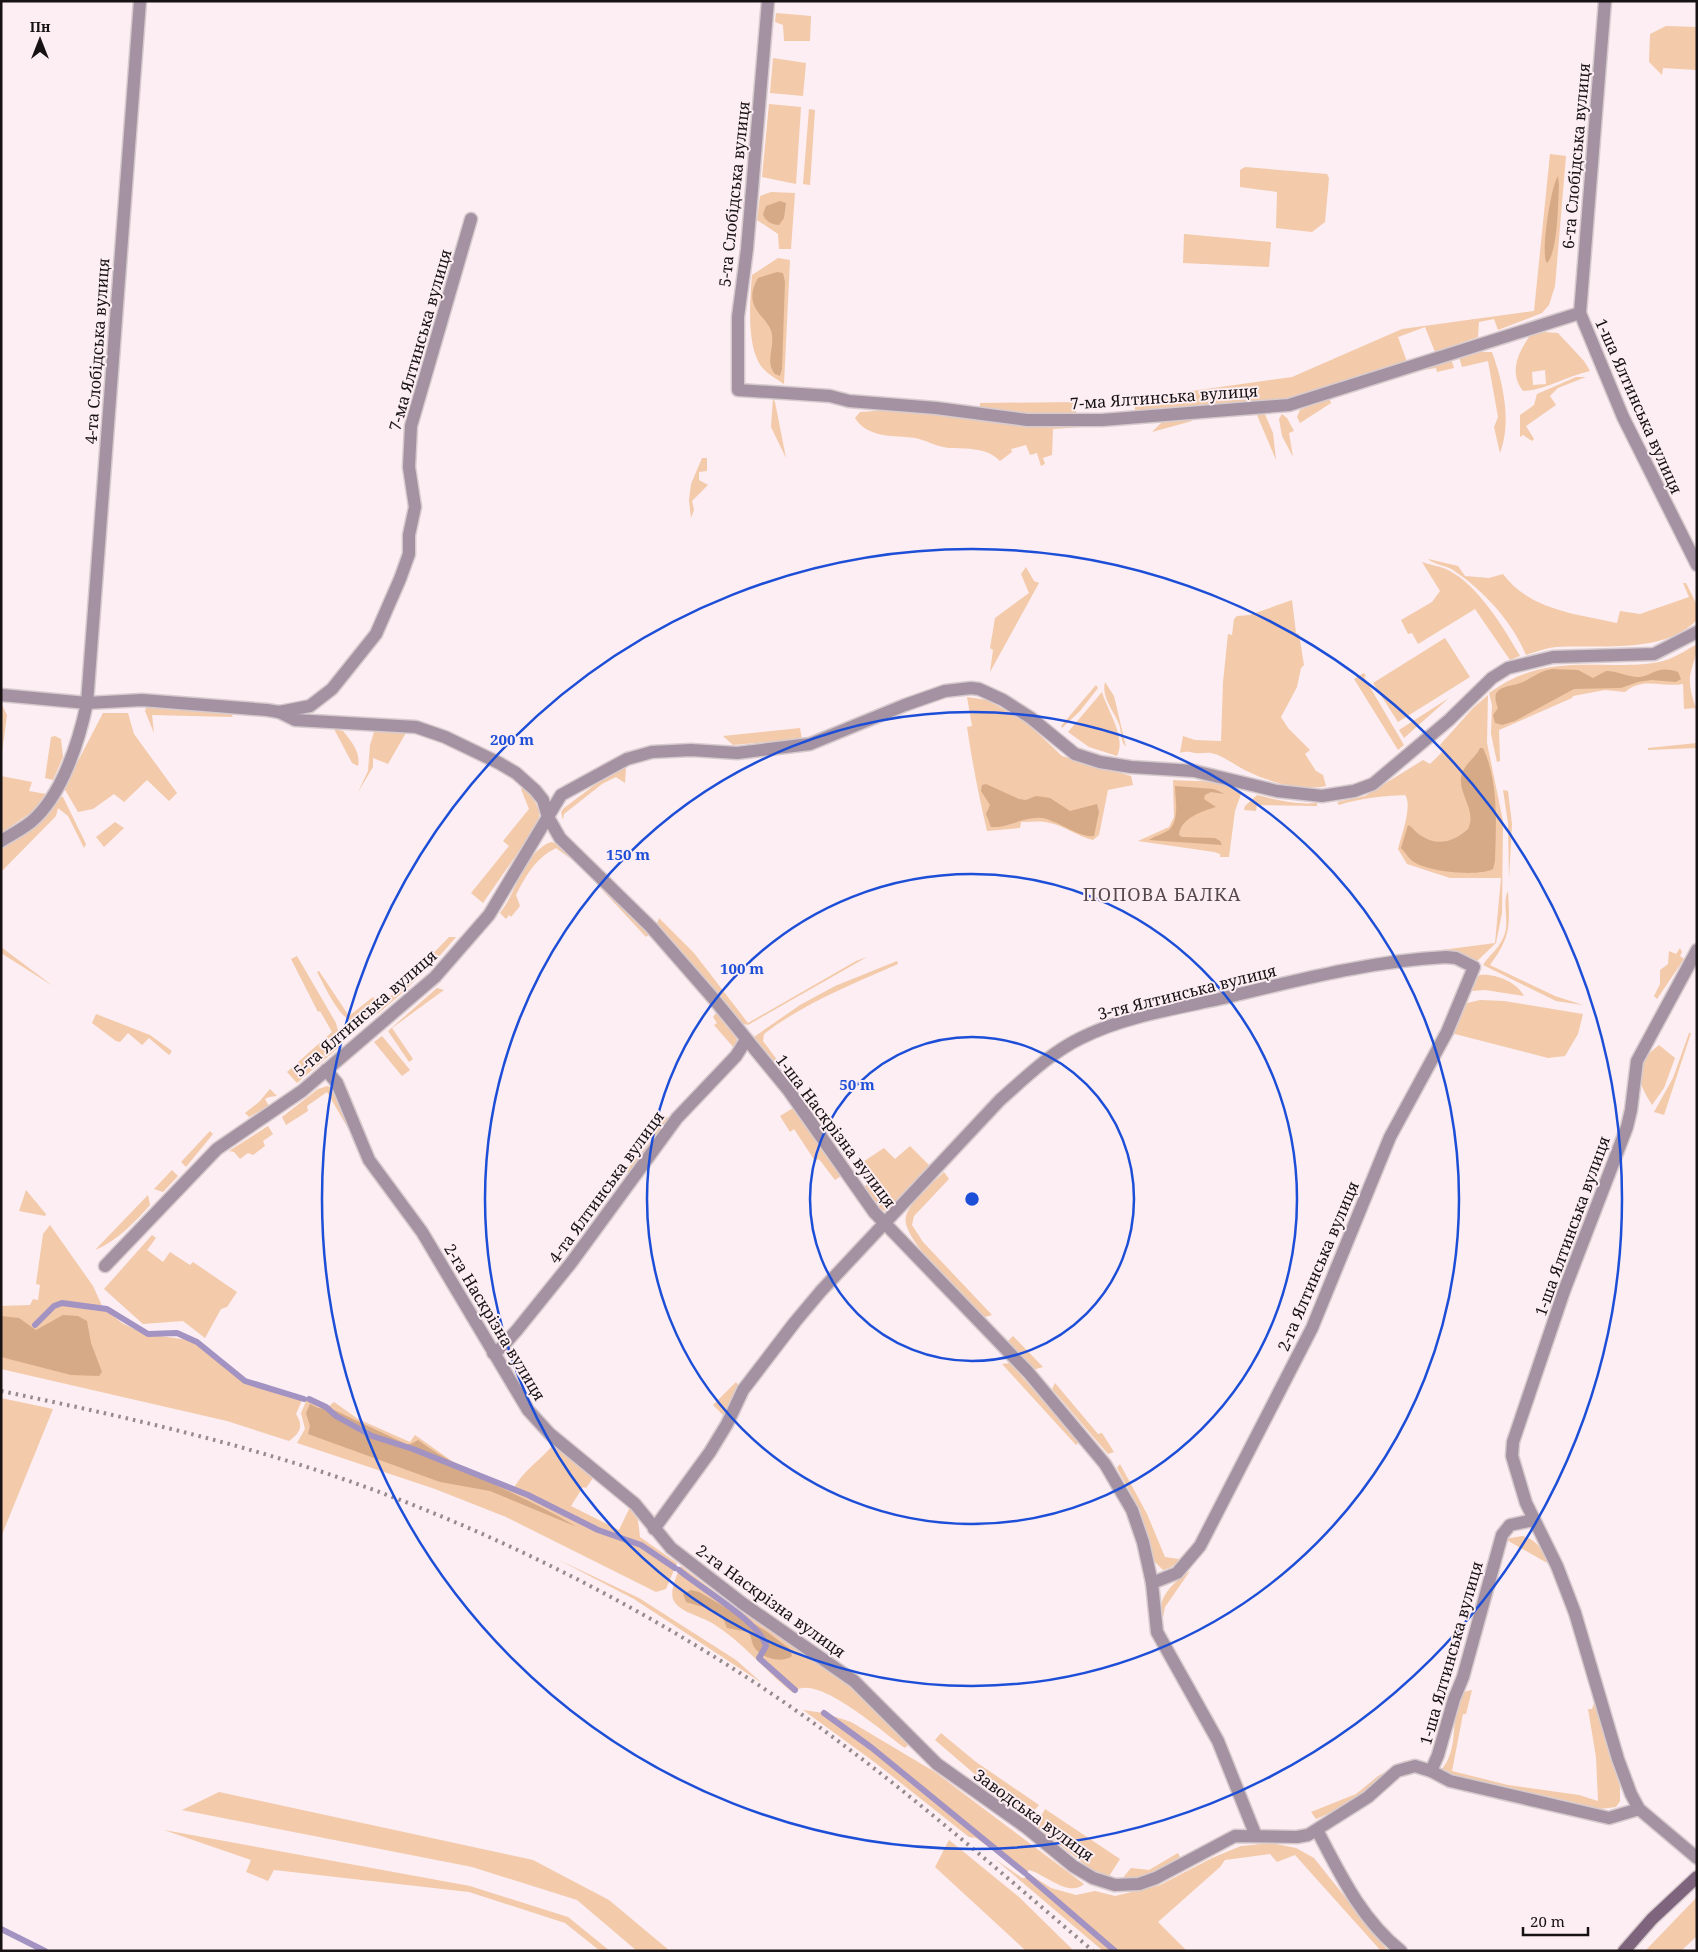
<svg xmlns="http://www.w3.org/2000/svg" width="1698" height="1952" viewBox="0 0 1698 1952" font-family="'Noto Serif',serif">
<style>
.green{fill:#f3caaa;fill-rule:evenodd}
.forest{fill:#d6aa86}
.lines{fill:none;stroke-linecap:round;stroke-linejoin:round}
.stream{stroke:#a293c3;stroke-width:6}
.street-casing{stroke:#d7cbce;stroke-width:15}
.secondary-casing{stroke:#d7cbce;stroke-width:15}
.street{stroke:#a492a2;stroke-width:12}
.secondary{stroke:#7e647c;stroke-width:12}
.rail{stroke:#958b8e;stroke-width:4;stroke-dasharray:2.5 5;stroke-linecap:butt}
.ring{fill:none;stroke:#1d4ed8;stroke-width:2.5}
.labels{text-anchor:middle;stroke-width:4;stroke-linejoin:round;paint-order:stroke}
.street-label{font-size:16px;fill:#171214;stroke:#fceef2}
.neighbourhood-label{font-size:18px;letter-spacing:1px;fill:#54494c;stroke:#fceef2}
.centre{fill:#1d4ed8;stroke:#fceef2;stroke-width:2.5}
.ring-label{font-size:15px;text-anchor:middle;font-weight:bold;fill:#1d4ed8;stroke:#fceef2;stroke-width:4;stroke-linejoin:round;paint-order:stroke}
</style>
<rect width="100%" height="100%" fill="#fceef2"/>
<g class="green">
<polygon points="776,13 811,16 810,41 784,41 783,25 775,22"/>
<polygon points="1666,26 1697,27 1697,70 1663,68 1662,75 1649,62 1650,34"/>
<polygon points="773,58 806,63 803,96 770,93"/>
<polygon points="769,104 801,107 796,184 762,177"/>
<polygon points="809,109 815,110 810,185 803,184"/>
<polygon points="1550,154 1566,156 1555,286 1549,305 1542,313 1498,330 1494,319 1479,322 1478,337 1435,352 1425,327 1398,337 1407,362 1290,400 1135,414 1135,399 1292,377 1402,329 1534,311"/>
<polygon points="1245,167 1327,174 1329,178 1325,222 1312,232 1276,228 1277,192 1240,187 1240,170"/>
<polygon points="771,192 795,193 791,249 779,249 778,234 757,220 760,196"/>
<polygon points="1184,234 1271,242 1269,267 1183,263"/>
<path d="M778 258 790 260 784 384C775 378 763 372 758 361 747 339 750 299 752 275Z"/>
<path d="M1545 332 1558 333 1584 361 1590 371C1567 376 1546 390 1523 391 1508 372 1519 351 1531 334ZM1545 370 1546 384 1533 385 1532 372Z"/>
<path d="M1481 352H1492C1503 382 1512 422 1500 453L1494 427 1498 417 1488 361 1462 367 1459 357Z"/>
<polygon points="1451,359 1454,368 1437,372 1436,368 1406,373"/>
<polygon points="1576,377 1586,377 1558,388 1550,396 1556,405 1526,426 1534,439 1532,441 1523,435 1520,437 1520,415 1534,405 1537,394"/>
<polygon points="1329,397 1331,403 1300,423 1297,417 1300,410"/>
<polygon points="773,398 775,402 786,458 771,427"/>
<polygon points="1076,402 1076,417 996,412 980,407 980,403"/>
<path d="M906 409 1096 426 1053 429 1052 455 1043 458 1045 464 1041 466 1037 453 1030 455 1026 445 1011 449 1012 452 1000 461C987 447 967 449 949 448 937 447 926 440 915 438 895 435 868 439 855 418L860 412Z"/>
<polygon points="1264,412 1273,433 1276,460 1257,415 1203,418 1202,416"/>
<polygon points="1282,414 1287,418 1294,431 1289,433 1293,457 1282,436 1279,419"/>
<polygon points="1191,416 1192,421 1152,432 1165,419"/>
<polygon points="702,458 707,458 707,471 699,472 699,480 708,485 692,501 694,510 691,518 689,500 691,484"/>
<path d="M1428 559 1458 566 1465 576 1489 578 1503 574C1530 610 1576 614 1617 623L1620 611 1640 614 1689 597 1683 583H1686L1697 605V620C1661 655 1602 644 1556 647 1546 648 1535 652 1526 655 1512 621 1483 590 1453 570 1445 565 1435 565 1428 559Z"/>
<path d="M1422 562C1430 565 1440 566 1448 570 1478 585 1504 628 1520 656L1510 660 1475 609 1418 644 1412 633 1408 634 1401 620 1432 602 1440 591Z"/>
<polygon points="1026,567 1034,581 1039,583 990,672 993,650 990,648 995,618 1029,593 1021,574"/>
<path d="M1292 600 1296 633 1299 634 1304 665 1301 668 1297 687 1281 717 1288 728 1310 750 1305 754 1316 771 1323 775 1326 786C1301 791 1272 783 1249 772 1237 767 1223 755 1211 753 1206 752 1200 754 1195 753 1189 752 1187 751 1180 753L1183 736 1195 740 1221 741 1223 682 1228 634 1232 635 1234 619 1237 616 1250 615Z"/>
<polygon points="1445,638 1470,677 1398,722 1373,683"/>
<path d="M1697 644C1697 658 1692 663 1690 676 1689 687 1692 697 1696 708L1684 709 1683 684C1663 688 1643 676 1625 692L1605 690 1573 696 1572 698 1499 730 1500 761 1497 762 1491 734 1492 705 1489 693C1531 663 1565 664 1613 665 1628 665 1644 665 1659 662 1673 659 1685 651 1697 644Z"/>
<polygon points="1364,673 1366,676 1364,677 1404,745 1398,750 1354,679"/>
<path d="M1105 682 1114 696 1126 747C1120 741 1122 732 1119 724 1114 711 1101 697 1105 682Z"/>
<polygon points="1096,685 1098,688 1080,711 1062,728 1061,726"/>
<path d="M1102 692C1107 710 1127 738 1117 756L1089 747 1068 732Z"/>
<path d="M1488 695 1487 743 1503 821 1502 913 1496 943 1475 963 1389 957 1495 943 1501 878H1450L1407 864 1398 849C1401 836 1413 805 1405 795 1384 796 1360 798 1339 805L1337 802 1365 796 1423 760 1430 764 1443 751 1440 745 1473 708Z"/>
<path d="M967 697 987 700 1025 721 1062 756 1131 776 1133 785 1108 790 1099 835 1093 840C1076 836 1062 824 1045 822 1037 821 1029 822 1021 822L1020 828 987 831C979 796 972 762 967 727L972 726Z"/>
<polygon points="1449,698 1404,738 1399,730"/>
<polygon points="1,703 7,715 1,760"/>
<polygon points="147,705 230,712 233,717 152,715 154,733 145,711"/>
<polygon points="103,713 128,713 134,734 177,793 169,801 147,780 124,802 114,794 93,809 78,812 64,788"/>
<polygon points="800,728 802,739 733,745 723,736"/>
<path d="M334 729 343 731C351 741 361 752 358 766L352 763Z"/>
<polygon points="375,729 407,731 388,764 373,758 373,767 358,792 368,771 370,745"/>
<polygon points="55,736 61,739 63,757 53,780 45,778 51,737"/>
<polygon points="1697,743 1697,748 1648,750 1648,748"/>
<polygon points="626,767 625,783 616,777 602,784 564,814 563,820 561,812 564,808 608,775"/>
<polygon points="1,776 32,782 29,791 46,794 32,812 1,833"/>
<path d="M1173 780C1194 782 1226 778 1241 794L1235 811 1229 857H1220V854L1214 852 1138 841 1169 827 1174 817Z"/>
<polygon points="523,787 530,792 540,812 537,825 483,903 471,893 509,846 503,841 529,809 521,789"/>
<polygon points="1503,790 1508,791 1512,824 1509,879 1508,823"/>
<path d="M1257 795C1277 800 1297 805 1317 803V806L1257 805 1256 811 1244 810 1245 806Z"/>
<polygon points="59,796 63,797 86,844 84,848 68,816 58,808 56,816 1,872 1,849 38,823"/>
<polygon points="115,822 124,828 104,847 96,837"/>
<path d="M551 842 558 844 650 934 646 937 579 865 556 848C536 858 526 875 516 895L520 906 511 917 509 915 506 919 500 913C517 892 524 852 551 842Z"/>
<path d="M1508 891C1510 925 1511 937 1490 965L1555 996 1583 1005 1556 1001 1483 965C1490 954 1501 947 1505 933 1509 920 1502 902 1508 891Z"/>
<polygon points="659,918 694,953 748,1023 856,961 867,957 767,1014 748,1025 740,1023 656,926"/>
<path d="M449 937H456C442 955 387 1011 367 1020 364 1021 355 1022 352 1021 338 1017 324 984 317 972L319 971 349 1016 373 997 379 1005 398 990Z"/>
<polygon points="1,947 53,986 1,953"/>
<polygon points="1680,948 1682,952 1680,956 1684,959 1657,999 1654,996 1660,984 1660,970 1668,964 1669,951 1676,954"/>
<polygon points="297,956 336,1023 341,1043 337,1049 297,1083 287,1072 332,1032 320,1011 318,1012 291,959"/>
<path d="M897 961 898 964C851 985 804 1003 764 1034L763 1041 778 1061 773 1065 751 1039 800 1005 835 986Z"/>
<path d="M1480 975C1495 973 1517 982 1524 996L1485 990 1472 991 1475 979Z"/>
<polygon points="437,988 444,990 392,1028 413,1059 409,1062 388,1031"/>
<polygon points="1480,1000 1504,1001 1583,1014 1578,1034 1565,1056 1548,1058 1451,1033 1460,1012 1467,1003"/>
<path d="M717 1012C725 1022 744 1035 734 1048L714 1025 717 1023 713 1017Z"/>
<polygon points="96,1014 150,1035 172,1051 169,1055 149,1038 142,1045 128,1033 120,1042 116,1041 92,1023"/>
<polygon points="1689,1033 1691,1033 1664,1115 1654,1112 1673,1078"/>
<polygon points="382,1036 410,1070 402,1076 374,1042"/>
<path d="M1659 1045 1675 1058 1664 1088 1652 1105C1635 1078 1633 1065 1659 1045Z"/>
<polygon points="327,1086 333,1088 353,1137 327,1092 307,1106 308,1111 286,1125 282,1117 318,1089"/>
<polygon points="270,1089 277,1096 269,1097 265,1099 269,1106 249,1117 245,1113 259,1102"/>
<polygon points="793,1108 841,1176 835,1180 819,1159 815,1161 794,1129 790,1132 780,1116"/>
<polygon points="662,1114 670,1119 629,1173 626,1171 653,1138 646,1131"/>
<polygon points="268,1126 273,1134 263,1141 265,1146 253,1155 248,1153 240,1159 234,1152 229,1151"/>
<polygon points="210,1131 213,1134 186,1167 181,1162"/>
<polygon points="910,1146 931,1167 888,1211 879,1210 863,1188 869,1182 857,1166 884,1148 895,1159"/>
<polygon points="172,1170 178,1176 163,1192 154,1189"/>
<path d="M944 1172 949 1179 914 1216 912 1225 923 1242 992 1315 985 1317C968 1300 899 1238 906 1216 912 1199 931 1185 944 1172Z"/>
<polygon points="26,1190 46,1214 45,1216 19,1211"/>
<path d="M148 1195 150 1205C135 1222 117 1241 95 1250Z"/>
<path d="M50 1225 93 1286 103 1308 122 1323 144 1334 198 1341 246 1379 303 1398 296 1414C304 1426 300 1433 289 1441L227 1421 1 1369V1306L30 1305 33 1299 38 1300 40 1285 36 1284 43 1234Z"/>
<polygon points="152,1235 156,1238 147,1250 163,1262 170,1252 190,1265 193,1262 237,1292 227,1307 221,1309 205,1338 183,1321 143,1324 104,1289"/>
<polygon points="1013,1336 1043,1367 1033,1370 1007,1342"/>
<polygon points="1010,1363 1079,1442 1076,1445 1002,1364"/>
<polygon points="736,1382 739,1386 725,1417 713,1405"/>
<polygon points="1055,1383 1098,1434 1102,1433 1114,1452 1108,1454 1052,1389"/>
<polygon points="1,1398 53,1409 1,1537"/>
<path d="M307 1399 328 1407 334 1402 358 1419 410 1442 415 1435 452 1461 513 1490C523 1470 540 1461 554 1444L593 1478 586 1488 583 1487 571 1506 619 1530 630 1507 638 1520 640 1537 677 1563 666 1589 656 1592 506 1517 435 1489 297 1443 305 1429 301 1413Z"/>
<path d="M1120 1464 1147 1514 1165 1557 1179 1559 1201 1534C1190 1551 1183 1564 1163 1570L1154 1561 1140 1510 1117 1468Z"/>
<path d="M1522 1536C1538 1540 1542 1550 1549 1564L1505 1539Z"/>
<polygon points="557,1559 639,1598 736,1660 762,1683 634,1599"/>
<path d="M681 1566 733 1606 805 1654 848 1678 908 1745 905 1748C886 1735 813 1669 793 1693 765 1671 743 1642 712 1623 701 1616 678 1612 673 1599 670 1590 677 1574 681 1566Z"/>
<path d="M1190 1571 1165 1607 1162 1623C1156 1598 1170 1585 1190 1571Z"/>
<path d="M1472 1690 1466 1714H1463L1452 1771 1508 1785 1579 1795 1598 1801 1596 1757 1588 1709H1592L1594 1703H1596L1620 1787V1801L1616 1807 1600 1809 1542 1795 1505 1792 1439 1772C1456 1756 1453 1731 1456 1711 1457 1704 1461 1698 1463 1692Z"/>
<path d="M803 1710 824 1713 851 1722 935 1772 1084 1884C1069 1898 1045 1874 1029 1870L1025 1873 976 1838 969 1837 873 1761Z"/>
<polygon points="941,1733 976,1762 1039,1805 1027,1819 935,1740"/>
<path d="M1406 1760C1390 1777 1338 1811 1316 1819L1311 1812 1356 1794 1378 1776Z"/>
<polygon points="219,1792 533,1860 609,1900 670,1951 637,1951 577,1900 472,1867 182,1810"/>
<polygon points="1045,1809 1120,1859 1108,1878 1097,1874 1036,1826"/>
<polygon points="164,1830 470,1886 568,1917 610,1951 600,1951 565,1923 469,1892 274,1870 268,1881 246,1872 251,1860"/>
<polygon points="949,1840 1019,1897 1074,1951 1026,1951 935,1867"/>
<polygon points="1271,1843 1296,1848 1314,1858 1388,1951 1381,1951 1295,1855 1277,1862 1270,1854 1225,1860 1220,1867 1158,1922 1187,1951 1103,1951 995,1859 1022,1878 1034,1877 1051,1888 1076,1895 1095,1891 1115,1896 1160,1885 1212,1858 1241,1846"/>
<polygon points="1178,1853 1180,1857 1139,1880 1121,1880 1131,1868 1149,1870"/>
<polygon points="1697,1897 1697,1936 1681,1951 1645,1951"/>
</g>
<g class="forest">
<path d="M1558 176 1559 185C1558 202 1558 252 1547 263 1540 256 1551 185 1558 176Z"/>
<path d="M780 201 786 203 784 218 779 225C772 225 765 221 763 214L766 206Z"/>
<path d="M777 272 783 273 785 282 782 369 780 376 775 374C765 362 774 349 772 335 770 316 740 310 758 278Z"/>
<path d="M1552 669 1578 670 1593 678 1606 671C1617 671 1626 676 1637 677 1651 678 1655 664 1678 672L1681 679 1676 682 1651 680 1638 682 1621 688 1574 689 1515 721 1502 725 1495 723 1493 715 1498 708C1488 684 1510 688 1523 682 1533 677 1540 671 1552 669Z"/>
<path d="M1480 748H1483C1499 782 1496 825 1495 861L1493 869C1478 877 1425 872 1411 860 1408 857 1405 852 1401 848L1408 825C1413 827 1415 832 1420 835 1437 847 1454 842 1468 829 1477 811 1459 795 1461 778 1463 764 1475 759 1480 748Z"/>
<path d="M986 784 1019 799 1026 800 1036 796 1050 798 1070 811 1097 804 1099 812 1094 836C1081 839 1057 820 1042 818 1023 816 1010 828 991 827L986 814 990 805 981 791 982 785Z"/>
<path d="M1175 786 1214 789 1225 794 1211 792 1205 795 1204 799 1216 807C1203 811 1180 818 1179 835L1182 837 1215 838 1220 841 1222 845 1149 840C1155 836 1164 834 1170 829 1180 818 1175 798 1175 786Z"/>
<polygon points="63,1315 78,1316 87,1321 91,1343 102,1372 99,1376 71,1375 1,1357 1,1316 19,1318 36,1330"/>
<path d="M310 1404 318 1408 334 1410 406 1444H411L418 1440C467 1476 525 1496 577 1527L490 1491 440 1482 308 1434 310 1426 306 1413Z"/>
<path d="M691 1590 699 1592 766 1631 790 1649 792 1656C781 1664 761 1658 754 1647 751 1642 752 1636 748 1632L727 1628 723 1618 713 1610 686 1602 683 1594Z"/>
</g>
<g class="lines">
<g class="stream">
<polyline points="35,1325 54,1306 62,1303 107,1309 148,1334 177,1333 197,1342 245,1381 304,1399"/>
<polyline points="309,1399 326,1407 336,1416 372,1436 413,1449 528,1495 598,1530 641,1545 675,1568"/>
<path d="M679 1570C700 1588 760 1622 766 1646L759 1658 795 1690"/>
<polyline points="824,1713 872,1748 1025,1873"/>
<polyline points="1028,1876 1115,1951"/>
<polyline points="1,1929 45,1951"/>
</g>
<g class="street-casing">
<g id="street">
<polyline points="768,1 747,249 738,317 738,390 830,396 849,401 936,408 1027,420 1102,420 1289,405 1580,313"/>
<polyline points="1605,1 1580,313 1623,417 1697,565"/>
<polyline points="1,695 87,703 142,700 267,710 279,712 295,720 416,727 445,737 499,763 516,773 535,790 543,800 548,817 560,838 651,927 713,998 789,1091 874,1212 1028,1372 1105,1464 1132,1510 1143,1542 1152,1583 1157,1632 1218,1741 1256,1836"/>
<polyline points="279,712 310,706 332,689 376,634 400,579 409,554 409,535 415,507 409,467 411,426 471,219"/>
<path d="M1 841C11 835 22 829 31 822 62 796 79 741 87 703L140 1"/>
<polyline points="1697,950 1637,1061 1631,1110 1627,1127 1564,1291 1513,1442 1512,1456 1526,1503 1557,1566 1575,1613 1618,1759 1631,1794 1639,1809 1697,1858"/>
<polyline points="326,1070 337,1083 369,1160 422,1232 528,1410 550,1434 635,1504 671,1548 742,1603 854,1681 937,1764 1027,1828 1073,1866 1093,1878 1115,1885 1139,1884 1156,1878 1235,1836 1297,1837 1308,1835 1368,1797 1397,1771 1415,1766 1431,1771 1438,1755 1454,1699 1463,1677 1502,1535 1510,1525 1534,1520"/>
<polyline points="105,1266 217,1149 302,1091 435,977 489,915 561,795 627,759 652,752 691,750 737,753 810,744 905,705 945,691 971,688 979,689 1003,700 1031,718 1075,754 1100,762 1131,767 1194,771 1277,791 1322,796 1354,791 1373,784 1449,720 1492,678 1508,668 1553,657 1654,654 1697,632"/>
<polyline points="493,1353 501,1348 517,1330 571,1263 677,1118 736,1056 746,1040"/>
<path d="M654 1529 710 1452 727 1424 743 1390 795 1322 821 1291 1000 1100C1025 1078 1050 1053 1081 1038 1123 1017 1173 1009 1219 999 1294 981 1369 961 1446 957L1456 958 1474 967 1447 1032 1390 1137 1312 1328 1200 1546 1177 1573 1152 1583"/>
<polyline points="1431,1771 1450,1781 1609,1818 1639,1809"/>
<path d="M1317 1830C1340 1874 1361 1919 1401 1951"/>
</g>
</g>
<g class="secondary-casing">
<polyline id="secondary" points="1624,1951 1652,1919 1697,1877"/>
</g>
<use href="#street" class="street"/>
<use href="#secondary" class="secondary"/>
<path class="rail" d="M1 1391C117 1415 234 1441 346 1480 492 1531 631 1601 760 1686 878 1764 985 1859 1093 1951"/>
</g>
<g class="ring">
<circle cx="972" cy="1199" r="162"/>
<circle cx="972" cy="1199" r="325"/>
<circle cx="972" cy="1199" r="487"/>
<circle cx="972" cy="1199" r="650"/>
</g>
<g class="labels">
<g class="street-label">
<text transform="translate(1576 156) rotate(-85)" y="6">6-та Слобідська вулиця</text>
<text transform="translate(734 194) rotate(-84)" y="6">5-та Слобідська вулиця</text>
<text transform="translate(420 340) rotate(-74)" y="6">7-ма Ялтинська вулиця</text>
<text transform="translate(97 351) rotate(-86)" y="6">4-та Слобідська вулиця</text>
<text transform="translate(1164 397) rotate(-4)" y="6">7-ма Ялтинська вулиця</text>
<text transform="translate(1639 406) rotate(66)" y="6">1-ша Ялтинська вулиця</text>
<text transform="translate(1187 992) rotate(-14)" y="6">3-тя Ялтинська вулиця</text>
<text transform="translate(365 1013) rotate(-41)" y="6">5-та Ялтинська вулиця</text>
<text transform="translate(836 1131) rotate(53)" y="6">1-ша Наскрізна вулиця</text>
<text transform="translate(606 1187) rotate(-54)" y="6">4-та Ялтинська вулиця</text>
<text transform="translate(1572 1226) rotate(-70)" y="6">1-ша Ялтинська вулиця</text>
<text transform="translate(1318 1266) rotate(-67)" y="6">2-га Ялтинська вулиця</text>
<text transform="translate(495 1322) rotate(59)" y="6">2-га Наскрізна вулиця</text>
<text transform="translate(771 1601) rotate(36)" y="6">2-га Наскрізна вулиця</text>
<text transform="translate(1451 1653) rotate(-74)" y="6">1-ша Ялтинська вулиця</text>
<text transform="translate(1034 1815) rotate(36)" y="6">Заводська вулиця</text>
</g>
<g class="neighbourhood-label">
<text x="1162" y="901">ПОПОВА БАЛКА</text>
</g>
</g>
<circle cx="972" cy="1199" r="8" class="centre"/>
<g class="ring-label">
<text x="512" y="745">200 m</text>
<text x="628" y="860">150 m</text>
<text x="742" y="974">100 m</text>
<text x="857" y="1090">50 m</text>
</g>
<rect width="1698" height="1952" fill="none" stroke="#171214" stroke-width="5"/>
<g transform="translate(40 40)" stroke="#fceef2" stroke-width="4" paint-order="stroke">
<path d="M0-4L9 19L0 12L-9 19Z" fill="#171214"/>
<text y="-8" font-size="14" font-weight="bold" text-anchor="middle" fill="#171214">Пн</text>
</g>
<path d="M1523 1927v8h65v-8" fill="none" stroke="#171214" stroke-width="2.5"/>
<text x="1530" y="1927" font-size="15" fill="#171214" stroke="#fceef2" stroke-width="4" paint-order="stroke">20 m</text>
</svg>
